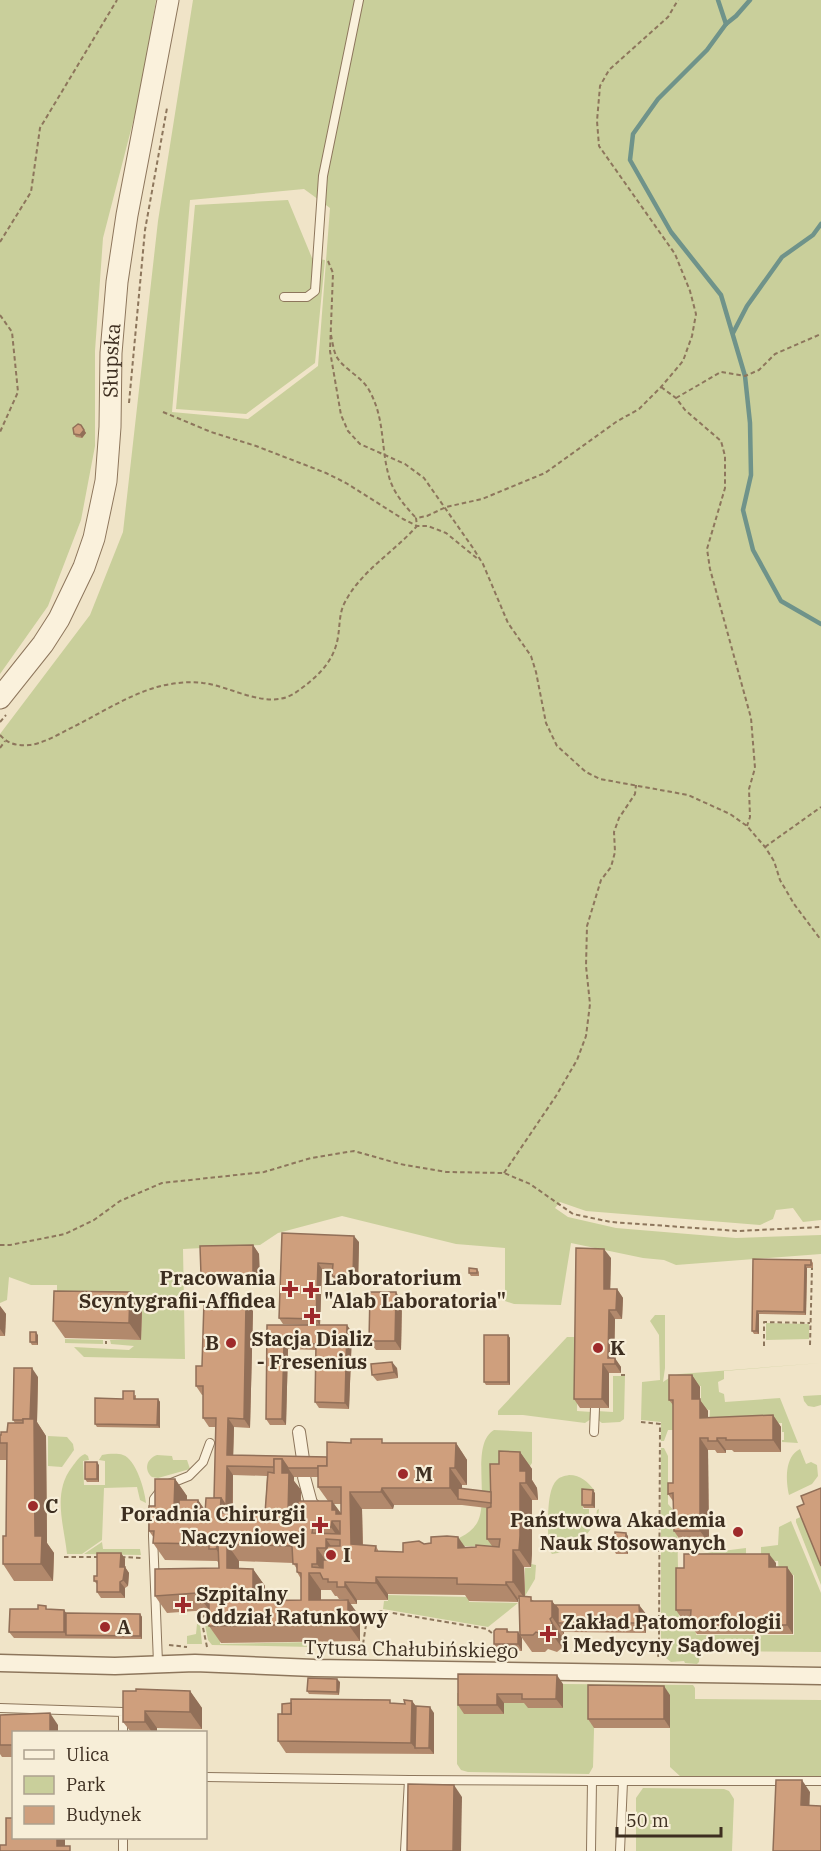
<svg xmlns="http://www.w3.org/2000/svg" width="821" height="1851" viewBox="0 0 821 1851" font-family="'IBM Plex Serif',serif">
<style>
.green{fill:#c9cf9b;fill-rule:evenodd}
.lines{fill:none;stroke-linecap:round;stroke-linejoin:round}
.stream{stroke:#6f938a;stroke-width:4.5}
.service-casing{stroke:#8d765c;stroke-width:10}
.pedestrian-casing{stroke:#8d765c;stroke-width:14}
.minor-casing{stroke:#8d765c;stroke-width:19}
.tertiary-casing{stroke:#8d765c;stroke-width:23}
.path{stroke:#8d765c;stroke-width:2;stroke-dasharray:4.5 3;stroke-linecap:butt}
.service{stroke:#faf1dc;stroke-width:8}
.pedestrian{stroke:#faf1dc;stroke-width:12}
.minor{stroke:#faf1dc;stroke-width:16}
.tertiary{stroke:#faf1dc;stroke-width:21}
.wall{fill:#b2896c;fill-rule:evenodd}
.shaded-wall{fill:#916f58}
.building{fill:#cf9f7d;stroke:#916f58;stroke-width:1.5;fill-rule:evenodd}
.poi-dot{fill:#9e2a2b;stroke:#f7eed8;stroke-width:2}
.labels{text-anchor:middle;stroke-width:4.5;stroke-linejoin:round;paint-order:stroke}
.street-label{font-size:20px;fill:#3d2e20;stroke:#f7eed8}
.poi-label{font-size:20px;font-weight:bold;fill:#3d2e20;stroke:#f7eed8;text-anchor:start}
</style>
<rect width="100%" height="100%" fill="#f0e4c8"/>
<g class="green">
<polygon points="0,0 156,0 141,91 103,238 95,351 95,446 81,520 48,606 0,674"/>
<path d="M193 0H821V1220L803 1222 793 1208 776 1210 773 1219 760 1225 586 1211 560 1202 555 1208 568 1217 616 1228 736 1238 821 1235V1254L676 1265 664 1260 643 1258 571 1243 561 1305 514 1304 505 1301V1248L456 1244 342 1216 278 1233 260 1245 183 1249 185 1359 84 1357 74 1347 129 1350 134 1346 111 1344 110 1340H141L142 1309 57 1308V1285H31L9 1277 7 1300 0 1303V734L90 615 123 532 158 221ZM304 189 330 208 318 366 248 419 172 412 190 200Z"/>
<polygon points="288,200 312,258 325,260 315,363 246,414 176,409 195,205"/>
<polygon points="655,1315 665,1315 665,1368 663,1382 672,1376 680,1374 821,1363 724,1371 724,1379 718,1382 719,1392 724,1394 725,1402 780,1398 798,1443 782,1442 782,1440 784,1440 784,1432 782,1432 782,1423 709,1428 710,1410 701,1409 701,1386 677,1386 677,1430 668,1430 664,1441 661,1441 661,1422 641,1420 642,1382 660,1380 659,1335 650,1321"/>
<polygon points="766,1323 809,1324 809,1339 766,1340"/>
<polygon points="567,1337 581,1337 578,1362 577,1411 592,1412 591,1419 585,1423 523,1415 498,1415 498,1411"/>
<polygon points="65,1339 103,1340 103,1344 65,1343"/>
<polygon points="613,1376 625,1376 624,1419 620,1422 602,1423 598,1420 597,1411 613,1412"/>
<polygon points="821,1395 821,1405 814,1407 808,1406 804,1401 803,1396"/>
<path d="M494 1430 532 1432V1463L530 1466H509L495 1546H443C454 1540 470 1535 477 1523 490 1500 470 1444 494 1430Z"/>
<polygon points="48,1436 67,1437 73,1444 74,1450 62,1467 48,1466"/>
<polygon points="661,1448 664,1448 668,1456 668,1504 677,1514 679,1623 695,1623 696,1635 794,1635 794,1575 779,1573 778,1561 761,1561 761,1547 778,1545 779,1527 791,1521 821,1593 821,1652 700,1651 699,1662 697,1664 685,1663 684,1661 671,1662 661,1654"/>
<path d="M800 1449 806 1464 811 1462 817 1465 818 1476 812 1484 789 1495C786 1481 784 1457 800 1449Z"/>
<path d="M85 1454 88 1456 89 1460 83 1461 84 1485H105V1461L99 1460 102 1455C108 1454 117 1453 123 1455 136 1459 145 1491 146 1503L140 1500 137 1487 104 1488 102 1540 82 1554H67C64 1525 52 1493 72 1467 76 1462 79 1456 85 1454Z"/>
<path d="M157 1455 172 1456 173 1460H187L190 1469 158 1478 152 1477C144 1470 146 1459 157 1455Z"/>
<path d="M569 1475C581 1475 588 1482 595 1491H583V1509H589V1517H596L597 1510 599 1509C598 1529 572 1552 552 1554L548 1549C549 1533 545 1493 556 1481 559 1477 564 1476 569 1475Z"/>
<polygon points="803,1516 821,1561 821,1585 796,1522 796,1519"/>
<polygon points="102,1542 103,1549 140,1549 141,1555 84,1554"/>
<polygon points="746,1548 746,1562 698,1554"/>
<polygon points="531,1564 536,1565 535,1579 525,1596 525,1568 531,1568"/>
<polygon points="388,1595 469,1597 469,1602 518,1603 488,1627 383,1609 384,1601 388,1601"/>
<polygon points="220,1611 220,1644 314,1642 313,1647 212,1645 208,1640 204,1620 210,1615"/>
<polygon points="197,1624 200,1624 202,1644 187,1644 187,1636 196,1634"/>
<polygon points="563,1684 693,1685 695,1688 695,1699 821,1700 821,1777 681,1777 670,1767 670,1695 595,1694 593,1767 589,1774 468,1772 461,1770 457,1764 457,1693 464,1693 504,1714 504,1703 528,1703"/>
<polygon points="643,1788 724,1789 729,1791 734,1799 732,1851 636,1851 636,1798"/>
</g>
<g class="lines">
<g class="stream">
<polyline points="718,0 726,24"/>
<polyline points="750,0 736,16 726,24 707,50 658,99 633,134 630,160 671,232 721,295 745,376 750,423 751,475 743,510 753,550 781,601 821,624"/>
<polyline points="733,333 747,306 782,257 813,235 821,224"/>
</g>
<g class="service-casing">
<g id="service">
<polyline points="284,297 307,297 315,291 323,176 359,0"/>
<polyline points="594,1432 595,1408"/>
<polyline points="158,1663 153,1536 154,1499 164,1486 189,1476 203,1462 210,1443"/>
<polyline points="0,1708 123,1712 123,1732"/>
<polyline points="206,1777 409,1780"/>
<polyline points="123,1851 123,1838"/>
<polyline points="405,1851 409,1780 592,1781"/>
<polyline points="591,1851 592,1781 821,1781"/>
<polyline points="620,1851 623,1782"/>
</g>
</g>
<g class="pedestrian-casing">
<g id="pedestrian">
<polyline points="299,1432 304,1466"/>
<polyline points="304,1477 311,1503 321,1512"/>
</g>
</g>
<g class="minor-casing">
<polyline id="minor" points="0,1663 115,1666 195,1663 314,1668 821,1676"/>
</g>
<g class="tertiary-casing">
<g id="tertiary">
<path id="s1" d="M0 698 43 644 59 619 84 567 94 538 106 481 110 427 111 353 117 282 127 215 168 0"/>
</g>
</g>
<g class="path">
<polyline points="0,242 31,192 40,128 117,0"/>
<polyline points="328,261 333,273 330,351 341,415 348,431 360,444 405,464 424,478 473,548 483,564 508,623 531,656 536,672 546,723 557,746 586,772 600,779 688,795 730,814 747,826 765,847 774,861 780,880 794,904 821,940"/>
<polyline points="0,315 12,332 18,392 0,432"/>
<path d="M331 335C332 340 333 347 335 353 340 368 361 375 369 390 386 420 380 449 390 480 395 495 406 507 416 518"/>
<polyline points="661,387 676,398 685,410 721,441 725,456 725,488 707,549 710,569 751,718 755,768 749,789 750,817 747,826"/>
<polyline points="676,398 721,372 745,376 759,370 775,354 821,334"/>
<polyline points="129,403 145,230 167,108"/>
<polyline points="163,412 211,432 256,446 326,473 346,483 403,519 417,526 428,526 446,533 479,560"/>
<polyline points="0,722 6,715"/>
<path d="M0 735C8 744 17 746 29 745 41 744 56 736 67 730 96 716 126 696 157 687 172 683 188 681 203 683 231 686 268 711 295 693 315 679 334 663 338 637 340 625 339 613 345 602 361 571 395 551 417 526L416 518 427 516 446 507 482 499 545 473 616 422 639 409 661 387 683 361 692 336 696 314 690 291 675 254 599 146 597 121 600 86 609 70 668 17 678 0"/>
<polyline points="0,748 5,741"/>
<polyline points="765,847 821,807"/>
<polyline points="504,1173 556,1096 577,1060 586,1036 590,1004 586,966 587,926 601,880 611,867 615,852 614,832 619,818 635,794 636,785"/>
<polyline points="0,1245 10,1245 65,1234 94,1220 120,1201 162,1183 264,1172 311,1158 354,1151 400,1164 446,1172 504,1173 530,1184 573,1214 611,1222 738,1231 821,1227"/>
<polyline points="106,1344 106,1341"/>
<polyline points="810,1345 812,1268"/>
<polyline points="764,1346 764,1322 810,1323"/>
<polyline points="621,1353 625,1353"/>
<polyline points="621,1375 625,1375"/>
<polyline points="641,1422 660,1424 659,1640 658,1659"/>
<polyline points="64,1557 100,1557"/>
<polyline points="121,1557 142,1558"/>
<polyline points="356,1614 374,1614 381,1611 487,1629 493,1634"/>
<polyline points="363,1644 366,1625 374,1614"/>
<polyline points="169,1645 187,1647"/>
<polyline points="207,1647 201,1618 211,1611"/>
</g>
<use href="#service" class="service"/>
<use href="#pedestrian" class="pedestrian"/>
<use href="#minor" class="minor"/>
<use href="#tertiary" class="tertiary"/>
</g>
<g class="wall">
<polygon points="81,425 86,433 82,438 76,437 74,434"/>
<polygon points="282,1233 359,1242 358,1283 336,1282 332,1276 332,1270 322,1269 320,1325 352,1332 349,1409 319,1408 315,1402 316,1350 288,1349 286,1425 270,1425 266,1419 267,1325 311,1325 283,1324 279,1318"/>
<polygon points="253,1245 259,1254 260,1283 208,1284 201,1275"/>
<polygon points="611,1258 610,1289 617,1289 623,1298 622,1319 615,1319 614,1358 621,1367 621,1373 609,1373 609,1408 580,1408 574,1399"/>
<polygon points="753,1259 811,1260 813,1263 813,1268 807,1268 806,1315 759,1314 759,1334 754,1334 752,1331"/>
<polygon points="477,1269 479,1272 479,1276 471,1276 469,1273"/>
<polygon points="402,1301 401,1350 376,1350 369,1341"/>
<polygon points="0,1306 6,1314 5,1336 0,1336"/>
<polygon points="142,1309 141,1340 65,1338 53,1321"/>
<path d="M253 1311 250 1428 234 1427 233 1455 327 1457 351 1443H456L467 1460V1485H462V1489L491 1492 499 1464 520 1452 532 1469V1480L537 1488 538 1500H532V1553L531 1567H524L525 1596 534 1601H552L555 1605H639L646 1614V1633L564 1632V1634L562 1636 564 1640 562 1648 557 1652 548 1649 545 1652H532L520 1635 519 1599H518V1602L469 1601 465 1595 388 1594V1600H357V1604H350L360 1617V1641L221 1643 209 1626V1610L167 1613 155 1596 219 1568V1563L217 1561 165 1560 153 1543 154 1538 149 1531 155 1506 175 1479 187 1496V1500H198L205 1511 214 1498 216 1427H209L203 1418V1395H202L196 1386 202 1366ZM233 1475 267 1476 265 1513H233ZM294 1477H318V1487L328 1501H301V1490L294 1481ZM334 1504H341V1513ZM394 1505H462L487 1508V1539L492 1546 465 1548 424 1544 403 1552H379L376 1546 363 1545 362 1509H393ZM239 1561 293 1563 297 1569V1572L301 1579V1600L265 1601V1586L253 1569H239ZM321 1590H331L335 1596H337L339 1599 347 1600H321Z"/>
<polygon points="38,1335 38,1345 32,1345 30,1342"/>
<polygon points="508,1335 510,1338 510,1385 486,1385 484,1382"/>
<polygon points="397,1368 398,1378 377,1381 372,1375"/>
<polygon points="692,1375 700,1387 700,1400 708,1411 708,1418 773,1415 781,1427 781,1452 734,1452 732,1450 726,1450 726,1453 717,1453 715,1450 708,1450 709,1543 682,1543 674,1531 673,1501 668,1494 673,1483 673,1405 669,1400"/>
<polygon points="38,1377 37,1422 46,1436 47,1543 54,1553 53,1581 14,1581 3,1564 6,1536 7,1460 0,1460 0,1435 7,1432 15,1423 13,1420"/>
<polygon points="136,1395 136,1399 158,1399 160,1402 160,1428 97,1427 95,1424 123,1399"/>
<polygon points="99,1465 99,1482 87,1482 85,1479"/>
<polygon points="595,1493 595,1508 584,1508 582,1505"/>
<polygon points="628,1536 628,1554 616,1554 614,1550"/>
<polygon points="121,1553 125,1559 125,1567 129,1573 128,1586 125,1588 125,1598 101,1598 97,1592 97,1584 94,1581 97,1576"/>
<polygon points="776,1563 776,1567 787,1567 793,1576 793,1634 697,1634 690,1625 691,1619 682,1619 676,1610"/>
<polygon points="49,1609 64,1610 66,1613 140,1614 142,1617 142,1639 14,1638 9,1632"/>
<polygon points="507,1629 509,1632 518,1632 522,1638 522,1651 498,1650 494,1644"/>
<polygon points="458,1674 563,1684 563,1708 528,1708 524,1703 504,1703 504,1714 464,1714 458,1705"/>
<polygon points="340,1682 339,1695 309,1694 307,1691"/>
<polygon points="190,1691 202,1708 202,1729 157,1728 157,1732 131,1732 123,1722"/>
<polygon points="670,1695 670,1728 594,1728 588,1719"/>
<polygon points="412,1701 416,1706 434,1713 434,1754 286,1753 278,1741 282,1714 392,1703 405,1704"/>
<polygon points="0,1715 58,1725 58,1732 14,1732 14,1757 2,1757 0,1754"/>
</g>
<g class="shaded-wall">
<polygon points="84,430 86,433 82,438 80,435"/>
<polygon points="354,1236 359,1242 358,1283 353,1277"/>
<polygon points="253,1245 259,1254 260,1283 253,1274"/>
<polygon points="604,1249 611,1258 610,1298 604,1289"/>
<polygon points="318,1263 322,1269 320,1326 316,1319"/>
<polygon points="805,1265 807,1268 806,1315 804,1312"/>
<polygon points="617,1289 623,1298 622,1319 616,1310"/>
<polygon points="130,1292 142,1309 141,1340 129,1323"/>
<polygon points="396,1292 402,1301 401,1350 395,1341"/>
<polygon points="246,1302 253,1311 250,1428 244,1419"/>
<polygon points="0,1306 6,1314 5,1336 0,1329"/>
<polygon points="609,1310 615,1319 614,1364 608,1358"/>
<polygon points="757,1311 759,1314 759,1334 756,1331"/>
<polygon points="347,1325 352,1332 349,1409 345,1403"/>
<polygon points="36,1332 38,1335 38,1345 36,1342"/>
<polygon points="508,1335 510,1338 510,1385 508,1382"/>
<polygon points="284,1343 288,1349 286,1425 282,1419"/>
<polygon points="615,1358 621,1367 621,1373 615,1364"/>
<polygon points="392,1362 397,1368 398,1378 394,1372"/>
<polygon points="603,1364 609,1373 609,1408 602,1399"/>
<polygon points="32,1368 38,1377 37,1422 46,1436 47,1543 54,1553 53,1581 41,1564 35,1536 30,1420"/>
<polygon points="692,1375 700,1387 700,1400 708,1411 708,1430 700,1418 692,1399"/>
<polygon points="158,1399 160,1402 160,1428 157,1425"/>
<polygon points="773,1415 781,1427 781,1452 773,1440"/>
<polygon points="228,1418 234,1427 233,1464 227,1455"/>
<polygon points="700,1438 708,1450 709,1543 700,1531"/>
<polygon points="717,1438 726,1450 726,1453 717,1441"/>
<polygon points="456,1443 467,1460 467,1485 455,1468"/>
<polygon points="520,1452 532,1469 532,1480 537,1488 538,1500 526,1483 520,1471"/>
<polygon points="282,1459 294,1477 294,1481 301,1490 300,1531 288,1514 282,1473"/>
<polygon points="97,1462 99,1465 99,1482 97,1479"/>
<polygon points="227,1466 233,1475 232,1530 220,1513 221,1498"/>
<polygon points="450,1468 462,1485 462,1500 458,1499 450,1488"/>
<polygon points="175,1479 187,1496 186,1524 174,1507"/>
<polygon points="520,1483 532,1500 532,1553 531,1567 519,1550"/>
<polygon points="382,1488 394,1505 393,1509 381,1492"/>
<polygon points="593,1490 595,1493 595,1508 592,1505"/>
<polygon points="350,1492 362,1509 363,1561 351,1544"/>
<polygon points="198,1500 210,1517 197,1513"/>
<polygon points="332,1501 344,1518 348,1531 332,1510"/>
<polygon points="332,1521 344,1538 343,1545 331,1527"/>
<polygon points="626,1533 628,1536 628,1554 625,1551"/>
<polygon points="458,1537 470,1554 458,1548"/>
<polygon points="326,1539 338,1556 338,1565 326,1548"/>
<polygon points="218,1544 227,1544 239,1561 239,1585 227,1568 227,1565 216,1549"/>
<polygon points="317,1548 329,1565 327,1579 317,1564"/>
<polygon points="513,1550 524,1567 525,1599 513,1582"/>
<polygon points="121,1553 125,1559 125,1570 125,1567 129,1573 128,1586 123,1580 120,1567"/>
<polygon points="769,1554 776,1563 776,1576 769,1567"/>
<polygon points="787,1567 793,1576 793,1634 787,1625"/>
<polygon points="253,1569 265,1586 265,1618 253,1601"/>
<polygon points="309,1573 321,1590 321,1617 309,1600"/>
<polygon points="376,1577 388,1594 388,1600 376,1583"/>
<polygon points="120,1582 125,1588 125,1598 120,1592"/>
<polygon points="345,1582 357,1600 357,1604 345,1587"/>
<polygon points="506,1582 518,1599 518,1602 506,1585"/>
<polygon points="201,1588 213,1605 209,1610 197,1593"/>
<polygon points="348,1600 360,1617 360,1641 348,1624"/>
<polygon points="552,1601 564,1618 558,1623 564,1632 564,1634 552,1617"/>
<polygon points="639,1605 646,1614 646,1633 640,1623"/>
<polygon points="64,1610 68,1616 66,1635 64,1632"/>
<polygon points="140,1614 142,1617 142,1639 140,1636"/>
<polygon points="550,1619 564,1640 562,1648 550,1631"/>
<polygon points="518,1632 522,1638 522,1651 518,1644"/>
<polygon points="557,1675 563,1684 563,1708 556,1699"/>
<polygon points="337,1679 340,1682 339,1695 337,1692"/>
<polygon points="664,1686 670,1695 670,1728 664,1719"/>
<polygon points="190,1691 202,1708 202,1729 190,1712"/>
<polygon points="497,1694 504,1703 504,1714 497,1705"/>
<polygon points="412,1701 420,1712 415,1748 420,1754 411,1743"/>
<polygon points="430,1707 434,1713 434,1754 429,1748"/>
<polygon points="145,1711 157,1728 157,1732 152,1732 145,1722"/>
<polygon points="50,1713 58,1725 58,1732 50,1732"/>
<polygon points="802,1780 810,1792 809,1817 801,1805"/>
<polygon points="454,1785 462,1797 461,1851 453,1851"/>
<polygon points="57,1838 65,1838 65,1851 57,1846"/>
</g>
<g class="building">
<polygon points="78,424 81,425 84,430 80,435 74,434 73,428"/>
<polygon points="282,1233 354,1236 353,1277 332,1276 333,1264 318,1263 316,1319 279,1318"/>
<polygon points="253,1245 253,1274 201,1275 200,1246"/>
<polygon points="576,1248 604,1249 604,1289 617,1289 616,1310 609,1310 608,1358 615,1358 615,1364 603,1364 602,1399 574,1399"/>
<polygon points="753,1259 811,1260 811,1265 805,1265 804,1312 757,1311 756,1331 752,1331"/>
<polygon points="469,1268 477,1269 477,1273 469,1273"/>
<polygon points="54,1291 130,1292 129,1323 53,1321"/>
<polygon points="370,1292 396,1292 395,1341 369,1341"/>
<polygon points="204,1301 246,1302 244,1419 228,1418 227,1455 327,1457 327,1466 318,1466 318,1468 288,1468 282,1459 274,1459 274,1467 227,1466 226,1506 221,1498 214,1498 216,1418 203,1418 203,1386 196,1386 196,1366 202,1366"/>
<polygon points="267,1325 347,1325 345,1403 315,1402 316,1344 284,1343 282,1419 266,1419"/>
<rect x="30" y="1332" width="6" height="10"/>
<rect x="484" y="1335" width="24" height="47"/>
<polygon points="392,1362 394,1372 372,1375 371,1364"/>
<polygon points="14,1368 32,1368 30,1419 23,1419 23,1420 13,1420"/>
<polygon points="669,1375 692,1375 692,1399 700,1399 700,1418 773,1415 773,1440 726,1440 726,1438 717,1438 717,1441 708,1441 708,1438 700,1438 700,1531 674,1531 673,1493 668,1494 668,1483 673,1483 673,1400 669,1400"/>
<polygon points="123,1391 134,1391 134,1399 158,1399 157,1425 95,1424 95,1398 123,1399"/>
<polygon points="23,1419 34,1419 35,1536 42,1536 41,1564 3,1564 3,1536 6,1536 7,1443 0,1443 0,1435 1,1435 1,1432 7,1432 8,1423 23,1423"/>
<path d="M351 1439H382V1443H456L455 1468H450V1488H382L381 1492H350L351 1544 376 1546 375 1551 403 1552V1543L419 1541 424 1544 431 1543V1537L447 1536 458 1537V1548L476 1547V1545L499 1547 500 1539H487V1508L491 1507 490 1464H499V1451L520 1452V1471H526V1483H520V1536L519 1550H513V1582H506V1585L457 1584V1578L376 1577V1583L345 1582V1587H337V1582H328V1579H323L320 1573H309V1600H348V1624L209 1626V1593H205L201 1588 197 1593 155 1596V1569L219 1568 218 1544 216 1549H209V1544L153 1543 154 1531H149V1506H155V1479H175L174 1507H179V1500H198L197 1513H205L206 1498H221L220 1513H265L268 1472 274 1473V1459H282V1473H289L288 1514H292V1508L298 1507V1501H332V1510H336V1514H341V1487H318V1466H327V1442L351 1443ZM332 1521H340V1534L312 1533 313 1527H331ZM326 1539 340 1540V1546H328L325 1552V1557L328 1560H323V1568L312 1567V1564H317V1548H326ZM227 1544 292 1546 293 1564H297V1572L301 1573V1600L253 1601V1569L227 1568Z"/>
<rect x="85" y="1462" width="12" height="17"/>
<polygon points="458,1488 491,1492 491,1503 458,1499"/>
<polygon points="821,1488 821,1566 797,1507 804,1504 801,1496"/>
<polygon points="582,1489 593,1490 592,1505 582,1505"/>
<polygon points="615,1532 626,1533 625,1551 614,1550"/>
<polygon points="97,1553 121,1553 120,1567 125,1567 123,1580 120,1582 120,1592 97,1592 97,1581 94,1581 94,1576 97,1576"/>
<polygon points="684,1554 769,1554 769,1567 787,1567 787,1625 690,1625 691,1610 676,1610 676,1568 684,1568"/>
<polygon points="519,1596 531,1597 531,1601 552,1601 552,1617 550,1619 552,1623 550,1631 545,1635 536,1632 533,1635 520,1635"/>
<polygon points="38,1605 46,1606 46,1609 64,1610 64,1632 9,1632 10,1609 38,1609"/>
<polygon points="555,1605 639,1605 640,1623 558,1623 558,1609"/>
<polygon points="66,1613 140,1614 140,1636 66,1635"/>
<polygon points="496,1629 507,1629 507,1632 518,1632 518,1644 494,1644 494,1631"/>
<polygon points="458,1674 557,1675 556,1699 522,1699 522,1694 497,1694 497,1705 458,1705"/>
<polygon points="308,1678 337,1679 337,1692 307,1691"/>
<polygon points="588,1685 664,1686 664,1719 588,1719"/>
<polygon points="136,1689 190,1691 190,1712 145,1711 145,1722 123,1722 123,1691 136,1691"/>
<polygon points="291,1699 390,1700 390,1703 405,1704 404,1700 412,1701 411,1743 278,1741 278,1714 291,1714"/>
<polygon points="291,1703 291,1714 282,1714 282,1704"/>
<polygon points="416,1706 430,1707 429,1748 415,1748"/>
<polygon points="50,1713 50,1732 14,1732 14,1745 0,1745 0,1715"/>
<polygon points="776,1780 802,1780 801,1805 821,1806 821,1851 773,1851"/>
<polygon points="408,1784 454,1785 453,1851 407,1851"/>
<polygon points="6,1818 14,1818 14,1838 57,1838 57,1846 70,1846 70,1851 0,1851 0,1845 6,1845"/>
</g>
<g class="poi-dot">
<path d="M287 1280h6v6h6v6h-6v6h-6v-6h-6v-6h6z"/>
<path d="M308 1281h6v6h6v6h-6v6h-6v-6h-6v-6h6z"/>
<path d="M309 1307h6v6h6v6h-6v6h-6v-6h-6v-6h6z"/>
<circle cx="231" cy="1343" r="6"/>
<circle cx="598" cy="1348" r="6"/>
<circle cx="403" cy="1474" r="6"/>
<circle cx="33" cy="1506" r="6"/>
<path d="M317 1516h6v6h6v6h-6v6h-6v-6h-6v-6h6z"/>
<circle cx="738" cy="1532" r="6"/>
<circle cx="331" cy="1555" r="6"/>
<path d="M180 1596h6v6h6v6h-6v6h-6v-6h-6v-6h6z"/>
<circle cx="105" cy="1627" r="6"/>
<path d="M545 1625h6v6h6v6h-6v6h-6v-6h-6v-6h6z"/>
</g>
<g class="labels">
<g class="street-label">
<text dy="7" stroke="none"><textPath href="#s1" startOffset="366">Słupska</textPath></text>
<text transform="translate(411 1649) rotate(1)" y="7">Tytusa Chałubińskiego</text>
</g>
<g class="poi-label">
<text x="276" y="1285" text-anchor="end">Pracowania<tspan x="276" dy="23">Scyntygrafii-Affidea</tspan></text>
<text x="324" y="1285">Laboratorium<tspan x="324" dy="23">"Alab Laboratoria"</tspan></text>
<text x="312" y="1346" text-anchor="middle">Stacja Dializ<tspan x="312" dy="23">- Fresenius</tspan></text>
<text x="219" y="1350" text-anchor="end">B</text>
<text x="610" y="1355">K</text>
<text x="415" y="1481">M</text>
<text x="45" y="1513">C</text>
<text x="306" y="1521" text-anchor="end">Poradnia Chirurgii<tspan x="306" dy="23">Naczyniowej</tspan></text>
<text x="726" y="1527" text-anchor="end">Państwowa Akademia<tspan x="726" dy="23">Nauk Stosowanych</tspan></text>
<text x="343" y="1562">I</text>
<text x="196" y="1601">Szpitalny<tspan x="196" dy="23">Oddział Ratunkowy</tspan></text>
<text x="562" y="1629">Zakład Patomorfologii<tspan x="562" dy="23">i Medycyny Sądowej</tspan></text>
<text x="117" y="1634">A</text>
</g>
</g>
<rect x="12" y="1731" width="195" height="108" fill="#f7eed8" stroke="#ada18e" stroke-width="1.5"/>
<rect x="24" y="1750" width="30" height="9" fill="#faf1dc" stroke="#ada18e" stroke-width="1.5"/>
<text x="66" y="1761" font-size="18" fill="#3d2e20">Ulica</text>
<rect x="24" y="1776" width="30" height="18" fill="#c9cf9b" stroke="#ada18e" stroke-width="1.5"/>
<text x="66" y="1791" font-size="18" fill="#3d2e20">Park</text>
<rect x="24" y="1806" width="30" height="18" fill="#cf9f7d" stroke="#ada18e" stroke-width="1.5"/>
<text x="66" y="1821" font-size="18" fill="#3d2e20">Budynek</text>
<path d="M617 1827v9h104v-9" fill="none" stroke="#3d2e20" stroke-width="3"/>
<text x="626" y="1827" font-size="18" fill="#3d2e20" stroke="#f7eed8" stroke-width="4.5" paint-order="stroke">50 m</text>
</svg>
